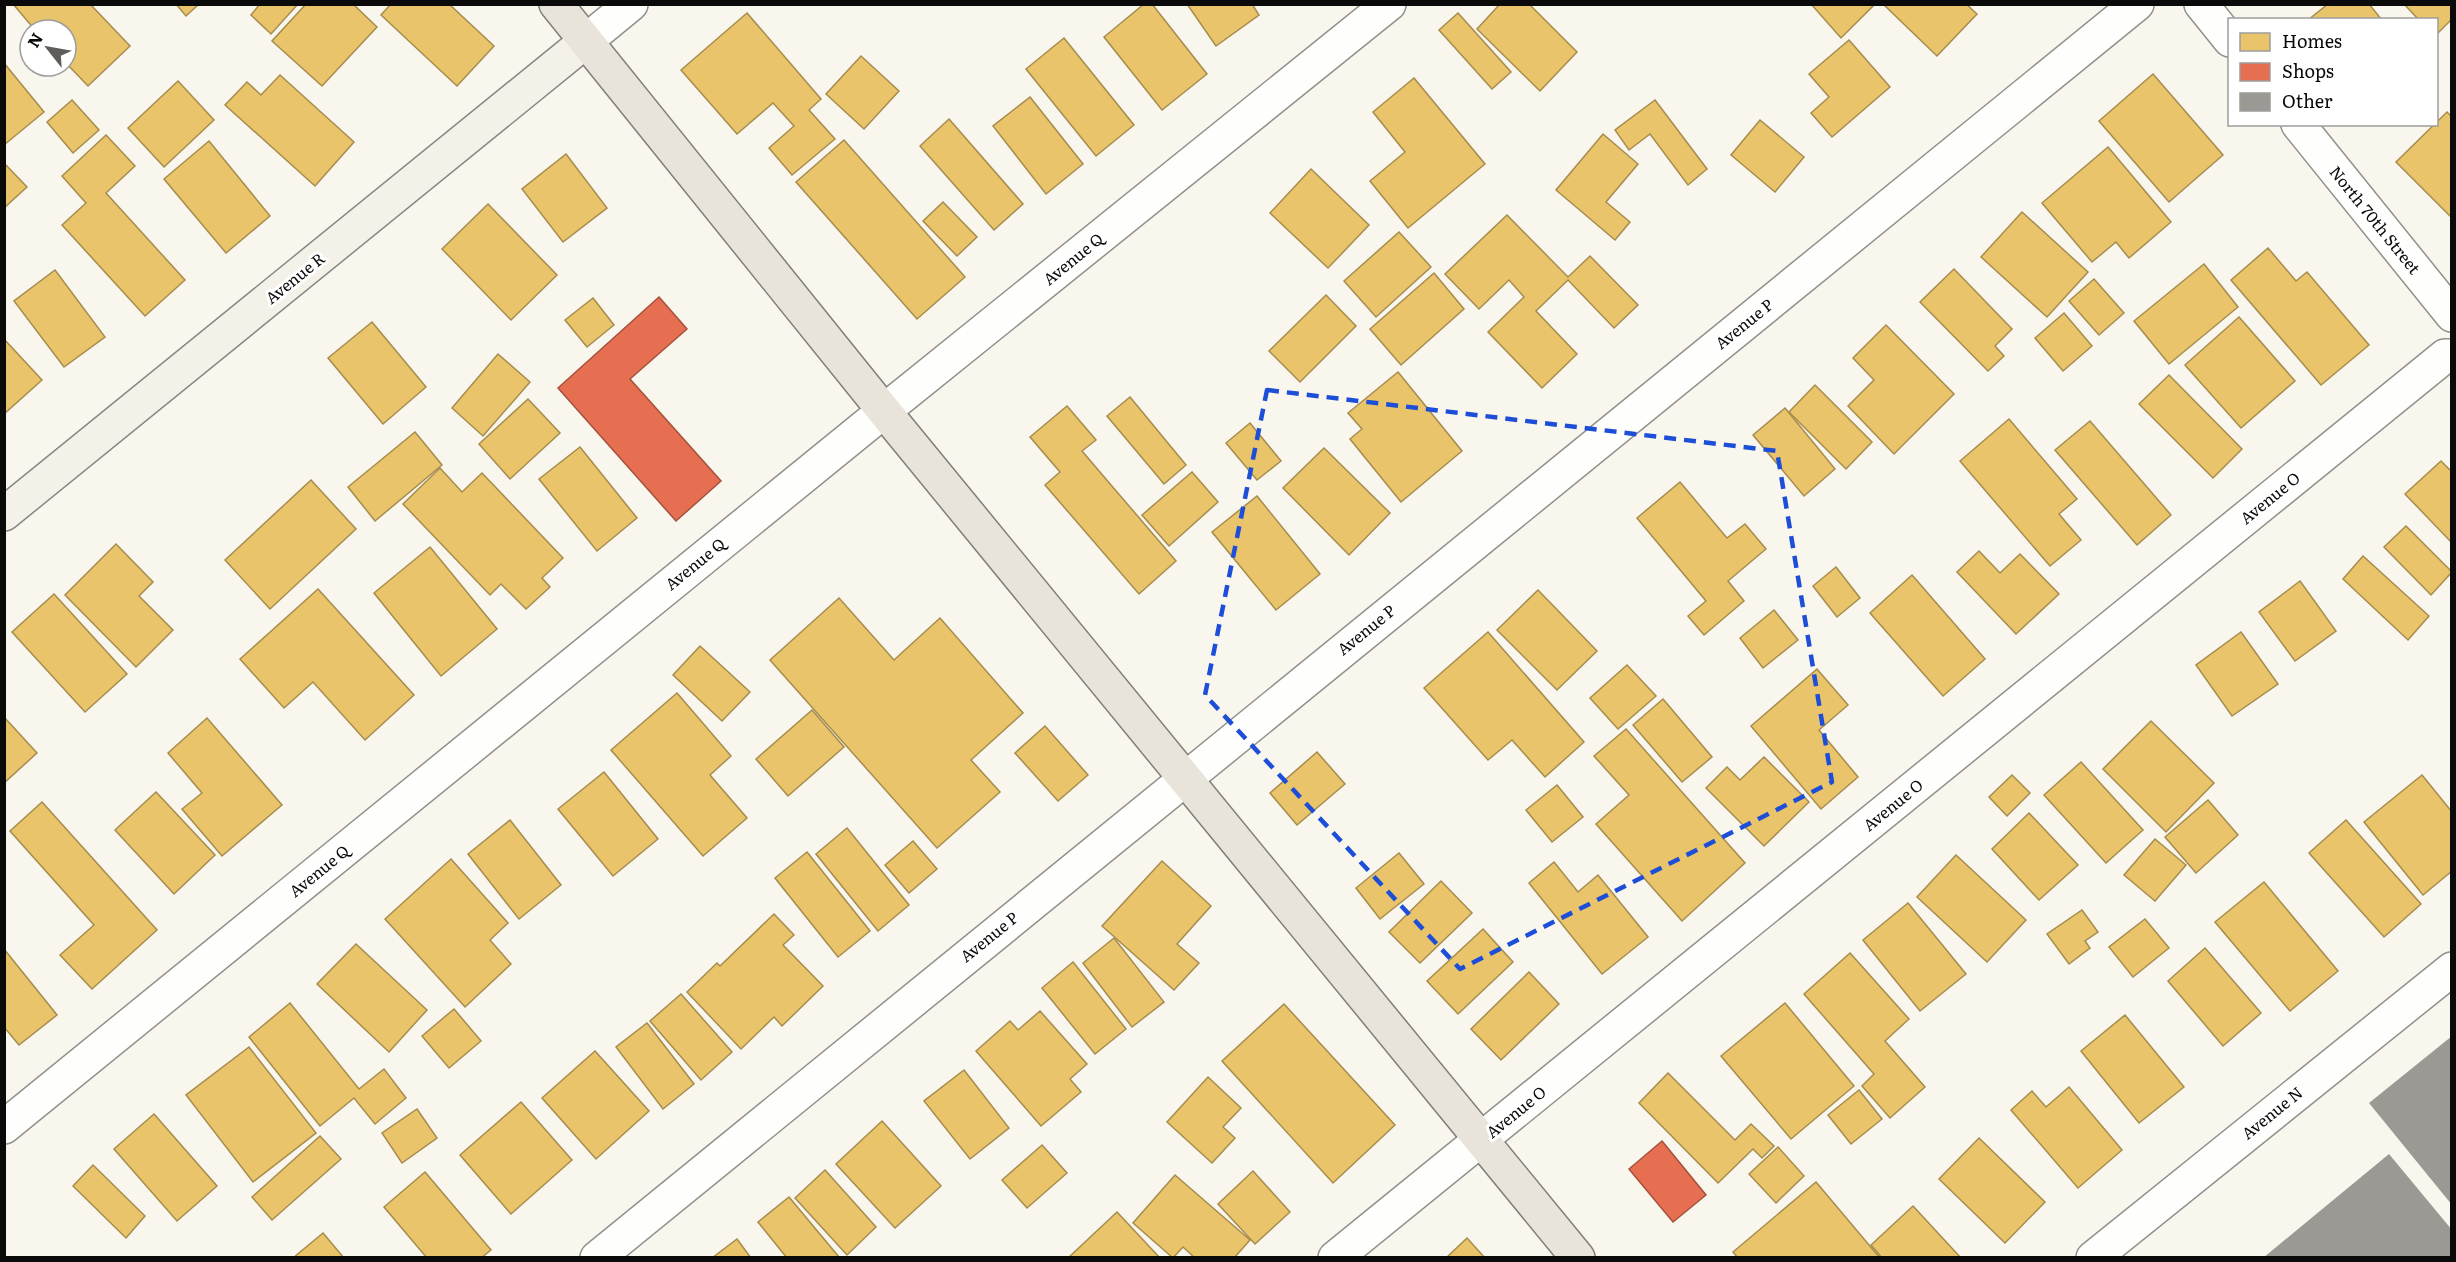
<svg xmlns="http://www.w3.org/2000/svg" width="2456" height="1262" viewBox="0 0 2456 1262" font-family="Literata,serif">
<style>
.homes{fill:#e9c46a;stroke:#a68c4d;stroke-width:1.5}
.shops{fill:#e76f51;stroke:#a5513c;stroke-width:1.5}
.building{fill:#9c9894}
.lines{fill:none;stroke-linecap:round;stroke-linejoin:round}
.street-casing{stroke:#92908d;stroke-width:36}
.secondary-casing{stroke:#888783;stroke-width:36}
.primary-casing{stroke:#7f7e7a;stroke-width:36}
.street{stroke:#fefefc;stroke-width:33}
.secondary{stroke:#f3f1e8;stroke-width:33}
.primary{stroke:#e9e4d9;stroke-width:33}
.marked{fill:none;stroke:#1d4ed8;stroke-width:4.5;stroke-dasharray:12 8;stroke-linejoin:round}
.labels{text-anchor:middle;stroke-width:6;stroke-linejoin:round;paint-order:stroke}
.street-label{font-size:16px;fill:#0a0a0a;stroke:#fff}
</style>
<rect width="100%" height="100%" fill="#f9f6ee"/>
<g class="homes">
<polygon points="13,4 90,4 130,46 88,86 66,63 66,30 35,30"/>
<polygon points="176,4 199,4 186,16"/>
<polygon points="260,4 298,4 271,34 251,15"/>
<polygon points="306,4 353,4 377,27 322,86 272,41"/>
<polygon points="391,4 449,4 494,46 457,86 381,15"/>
<polygon points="1144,4 1152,4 1207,74 1162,110 1104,37"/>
<polygon points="1187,4 1252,4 1259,15 1216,46"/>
<polygon points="1500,4 1529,4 1577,52 1540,91 1477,29"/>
<polygon points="1811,4 1872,4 1873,6 1841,38"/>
<polygon points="1883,4 1966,4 1977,14 1937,56"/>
<polygon points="2328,4 2369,4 2382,20 2308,20"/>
<polygon points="2404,4 2452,4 2452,19 2436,35 2436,20 2419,20"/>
<polygon points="747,13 821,99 809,110 835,139 792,175 769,148 794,126 773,103 737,134 681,70"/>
<polygon points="1458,13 1511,72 1492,89 1439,30"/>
<polygon points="1064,38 1134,125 1096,156 1026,69"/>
<polygon points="1849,40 1890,87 1832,137 1811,113 1829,97 1809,74"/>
<polygon points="861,56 899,91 864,129 826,94"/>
<polygon points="4,63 44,112 4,145"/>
<polygon points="2153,74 2223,155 2169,202 2099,121"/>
<polygon points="280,75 354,142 315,186 225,105 247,82 261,95"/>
<polygon points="1414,78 1485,164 1408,228 1370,181 1405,152 1373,112"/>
<polygon points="178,81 214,120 164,167 128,128"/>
<polygon points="1030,97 1083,164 1046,194 993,126"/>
<polygon points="72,100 99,130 73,153 47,122"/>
<polygon points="1655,100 1707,169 1688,185 1650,134 1629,150 1615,130"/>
<polygon points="2447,112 2452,117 2452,218 2396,162"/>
<polygon points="949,119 1023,204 994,230 920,146"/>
<polygon points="1760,120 1804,157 1775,192 1731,155"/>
<polygon points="1603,134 1638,164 1606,202 1630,222 1615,240 1556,190"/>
<polygon points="106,135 135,166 106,193 185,280 145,316 62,225 86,203 62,176"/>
<polygon points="844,140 965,277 917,319 796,182"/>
<polygon points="209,141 270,216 226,253 164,179"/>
<polygon points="2108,147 2171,222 2129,258 2116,242 2092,262 2042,203"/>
<polygon points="566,154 607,208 563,242 522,189"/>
<polygon points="4,163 27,187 4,208"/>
<polygon points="1311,169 1369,225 1328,268 1270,213"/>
<polygon points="943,202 977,237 957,256 923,221"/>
<polygon points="488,204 557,275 511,320 442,249"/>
<polygon points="2022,212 2088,272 2047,317 1981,257"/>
<polygon points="1507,215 1568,277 1590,256 1638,305 1614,328 1568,280 1536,311 1577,354 1542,388 1488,332 1524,297 1509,280 1479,309 1445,274"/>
<polygon points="1399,232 1431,267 1376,317 1344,281"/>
<polygon points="2268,248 2296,281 2307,272 2369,345 2321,385 2231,280"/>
<polygon points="2204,264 2238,307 2169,364 2134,321"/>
<polygon points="1954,269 2012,329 1995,346 2004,356 1988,371 1920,302"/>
<polygon points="55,270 105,337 64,367 14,301"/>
<polygon points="1434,273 1464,309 1401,365 1370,329"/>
<polygon points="2094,279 2124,313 2099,335 2069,301"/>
<polygon points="1326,295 1356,326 1300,382 1269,351"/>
<polygon points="593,298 614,325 587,347 565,320"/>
<polygon points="2064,313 2092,346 2063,371 2035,338"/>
<polygon points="2239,317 2295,381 2241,428 2185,365"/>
<polygon points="372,322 426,387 383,424 328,358"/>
<polygon points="1886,325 1954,394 1894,454 1848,406 1874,380 1853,358"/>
<polygon points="4,339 42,380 4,414"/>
<polygon points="498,354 530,382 483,436 452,408"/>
<polygon points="1398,372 1462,451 1401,502 1350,439 1362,429 1348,413"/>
<polygon points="2169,375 2242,449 2213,478 2139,404"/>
<polygon points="1815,385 1872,442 1846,469 1789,412"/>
<polygon points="1130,397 1186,465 1164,484 1107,416"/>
<polygon points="528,399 560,433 510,479 479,444"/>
<polygon points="1067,406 1096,440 1082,451 1176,561 1139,594 1045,485 1060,472 1030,437"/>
<polygon points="1785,408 1835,469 1804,496 1753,435"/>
<polygon points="2009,419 2077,499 2059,514 2081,540 2050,566 1960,461"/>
<polygon points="2090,421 2171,515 2137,545 2055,450"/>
<polygon points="1250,423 1281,461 1257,480 1226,443"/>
<polygon points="415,432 442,465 375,521 348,487"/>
<polygon points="580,447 637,518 597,551 539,479"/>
<polygon points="1324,448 1390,513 1349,555 1283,488"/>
<polygon points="2441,461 2452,472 2452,543 2405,494"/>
<polygon points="440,468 462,492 482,473 563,558 542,578 550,587 526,609 501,584 490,595 403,504"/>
<polygon points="1192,472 1218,502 1169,546 1142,515"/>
<polygon points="311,480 356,529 270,609 225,560"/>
<polygon points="1680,482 1727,538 1745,524 1766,549 1728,581 1744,601 1704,635 1688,616 1706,601 1637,518"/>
<polygon points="1257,496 1320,574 1276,610 1212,532"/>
<polygon points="2406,526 2452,572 2431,595 2384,547"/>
<polygon points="116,544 153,582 139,596 173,630 136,667 65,595"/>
<polygon points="430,547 497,629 441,676 374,593"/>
<polygon points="1979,551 2000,573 2020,554 2059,594 2016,634 1957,572"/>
<polygon points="2363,556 2429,616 2408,640 2343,579"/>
<polygon points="1836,567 1860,598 1837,617 1813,586"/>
<polygon points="1912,575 1985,659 1943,696 1870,613"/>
<polygon points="2300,581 2336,631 2295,661 2259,612"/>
<polygon points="318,589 414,695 365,740 313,682 284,708 240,659"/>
<polygon points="1538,590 1597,651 1557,690 1497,630"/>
<polygon points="54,594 127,674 85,712 12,632"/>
<polygon points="839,598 894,660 940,618 1023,713 971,760 1000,792 937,848 770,660"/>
<polygon points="1774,610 1798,640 1763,668 1740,638"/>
<polygon points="1488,632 1584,742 1545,777 1512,740 1488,760 1424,688"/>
<polygon points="2241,632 2278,684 2232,716 2196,665"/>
<polygon points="700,646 750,692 722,721 673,675"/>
<polygon points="1627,665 1656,696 1618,729 1590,698"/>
<polygon points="1817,669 1848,705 1819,730 1858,777 1821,809 1751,726"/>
<polygon points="677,693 731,756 710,775 747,818 703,856 611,750"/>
<polygon points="1663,699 1712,757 1682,782 1633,725"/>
<polygon points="812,710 844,747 788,796 756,759"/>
<polygon points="4,717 37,753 4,783"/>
<polygon points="207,718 282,805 222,856 182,809 202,793 168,753"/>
<polygon points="2151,721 2214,783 2166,832 2103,769"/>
<polygon points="1045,726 1088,775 1058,801 1015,753"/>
<polygon points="1626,729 1745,863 1682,921 1596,824 1629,795 1594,756"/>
<polygon points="1317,752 1345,784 1297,825 1270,793"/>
<polygon points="1764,757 1809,802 1764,846 1706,788 1727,767 1740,780"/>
<polygon points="2081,762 2143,830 2106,863 2044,795"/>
<polygon points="604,772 658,839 613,876 558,809"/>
<polygon points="2012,775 2030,793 2007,816 1989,797"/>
<polygon points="2422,775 2452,812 2452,871 2423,895 2364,822"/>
<polygon points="1557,785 1583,817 1552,842 1526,810"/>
<polygon points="156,792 215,855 174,894 115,830"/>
<polygon points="2208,800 2238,835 2196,873 2165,837"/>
<polygon points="42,802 157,930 92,989 60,955 94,925 10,831"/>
<polygon points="2029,813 2078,865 2039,900 1992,849"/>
<polygon points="510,820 561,885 519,919 468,854"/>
<polygon points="2346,820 2421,904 2384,937 2309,853"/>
<polygon points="847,828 909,905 878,931 816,854"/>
<polygon points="2155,839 2186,865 2155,901 2124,875"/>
<polygon points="913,841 937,869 909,893 885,865"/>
<polygon points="807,852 870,931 838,957 775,878"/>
<polygon points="1399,853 1424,884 1380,919 1356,888"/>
<polygon points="1956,855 2026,920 1987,962 1917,897"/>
<polygon points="451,859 508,923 490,940 511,964 465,1007 385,919"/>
<polygon points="1162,861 1211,906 1177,944 1199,963 1174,990 1102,926"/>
<polygon points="1554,862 1578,892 1598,875 1648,937 1602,974 1529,883"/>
<polygon points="1441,881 1472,913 1420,963 1389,932"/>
<polygon points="2264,882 2338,971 2290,1011 2215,922"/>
<polygon points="1908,903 1966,974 1920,1011 1863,940"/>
<polygon points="2082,910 2098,932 2085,941 2090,948 2069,964 2047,934"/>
<polygon points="774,914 794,935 783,945 823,986 782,1026 774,1017 741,1049 687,992 717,963 720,966"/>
<polygon points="2145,919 2169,948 2133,977 2109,947"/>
<polygon points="1483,929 1513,962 1458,1014 1427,981"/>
<polygon points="1114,938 1164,1002 1132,1027 1083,963"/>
<polygon points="356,944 427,1010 389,1052 317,984"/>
<polygon points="2205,948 2261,1013 2223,1046 2168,981"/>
<polygon points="4,949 57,1015 19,1045 4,1027"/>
<polygon points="1850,953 1909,1019 1885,1041 1925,1087 1890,1118 1862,1086 1874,1074 1804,994"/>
<polygon points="1073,962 1126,1029 1095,1054 1042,988"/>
<polygon points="1529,972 1559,1004 1501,1060 1471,1029"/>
<polygon points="681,994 732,1052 701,1080 650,1021"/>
<polygon points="290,1003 359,1089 384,1069 406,1098 375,1124 354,1098 320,1126 249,1037"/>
<polygon points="1785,1003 1854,1086 1791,1139 1721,1056"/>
<polygon points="1284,1004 1395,1125 1333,1183 1222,1061"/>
<polygon points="454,1009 481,1041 449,1068 422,1036"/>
<polygon points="1040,1011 1087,1064 1070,1079 1081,1092 1041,1126 976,1051 1010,1021 1018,1030"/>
<polygon points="2125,1015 2184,1087 2139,1123 2081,1051"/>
<polygon points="647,1023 694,1084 663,1109 616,1047"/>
<polygon points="249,1047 316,1133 253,1182 186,1095"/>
<polygon points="595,1051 649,1111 596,1159 542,1098"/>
<polygon points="964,1070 1009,1128 970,1159 924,1101"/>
<polygon points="1668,1073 1735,1140 1751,1124 1774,1146 1762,1158 1753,1149 1718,1183 1639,1103"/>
<polygon points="1208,1077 1241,1108 1223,1127 1235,1138 1212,1163 1167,1122"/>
<polygon points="2069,1087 2122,1150 2078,1188 2011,1110 2032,1091 2046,1107"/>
<polygon points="1859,1090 1882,1119 1851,1144 1828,1115"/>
<polygon points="521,1102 572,1160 511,1214 460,1155"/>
<polygon points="417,1109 437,1138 402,1163 382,1133"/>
<polygon points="154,1114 217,1186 177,1221 114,1149"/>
<polygon points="882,1121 941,1186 895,1228 836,1164"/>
<polygon points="320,1136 341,1159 272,1220 252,1197"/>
<polygon points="1979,1138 2045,1202 2005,1243 1939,1179"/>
<polygon points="1042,1145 1067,1173 1027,1208 1002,1180"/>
<polygon points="1778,1147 1804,1176 1776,1203 1749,1174"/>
<polygon points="93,1165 145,1216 126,1238 73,1186"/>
<polygon points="825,1170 876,1227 847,1255 795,1198"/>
<polygon points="1253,1171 1290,1212 1255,1244 1218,1204"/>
<polygon points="425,1172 491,1250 481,1258 427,1258 384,1207"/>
<polygon points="1175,1175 1250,1240 1234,1258 1195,1258 1183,1247 1173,1258 1133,1223"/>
<polygon points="1816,1182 1880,1258 1738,1258 1733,1252"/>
<polygon points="789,1197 839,1257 838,1258 787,1258 758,1222"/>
<polygon points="1913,1206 1961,1258 1882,1258 1871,1245"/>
<polygon points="1117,1212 1160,1258 1068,1258"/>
<polygon points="323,1233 344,1258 293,1258"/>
<polygon points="1467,1238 1485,1258 1446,1258"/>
<polygon points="737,1239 751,1258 712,1258"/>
</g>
<g class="shops">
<polygon points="659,297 687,329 630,379 721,481 676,521 558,388"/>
<polygon points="1662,1141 1706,1195 1673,1222 1629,1169"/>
</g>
<g class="building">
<polygon points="2452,1036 2452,1205 2369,1103"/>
<polygon points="2389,1154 2452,1230 2452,1258 2263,1258"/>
</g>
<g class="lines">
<g class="street-casing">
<g id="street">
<polyline points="2201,4 2230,40"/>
<polyline points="586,41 631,4"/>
<polyline points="2298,124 2452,315"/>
<polyline points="4,1127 884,411 1389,4"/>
<polyline points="597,1258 2137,4"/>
<polyline points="1335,1258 2445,356 2452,356"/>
<polyline points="2093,1258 2452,969"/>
</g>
</g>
<g class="secondary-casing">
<polyline id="secondary" points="4,514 586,41"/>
</g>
<g class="primary-casing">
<polyline id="primary" points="556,4 884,411 1578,1258"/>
</g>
<use href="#street" class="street"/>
<use href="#secondary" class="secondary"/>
<use href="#primary" class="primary"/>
</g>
<path class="marked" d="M1267 390 1777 451 1832 782 1460 969 1205 695Z"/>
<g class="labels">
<g class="street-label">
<text transform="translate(2375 220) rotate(51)" y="6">North 70th Street</text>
<text transform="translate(1073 259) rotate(-39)" y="6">Avenue Q</text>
<text transform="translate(295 278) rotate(-39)" y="6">Avenue R</text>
<text transform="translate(1744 324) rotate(-39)" y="6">Avenue P</text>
<text transform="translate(2270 498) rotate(-39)" y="6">Avenue O</text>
<text transform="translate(695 564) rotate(-39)" y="6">Avenue Q</text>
<text transform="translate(1366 630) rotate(-39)" y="6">Avenue P</text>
<text transform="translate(1893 805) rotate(-39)" y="6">Avenue O</text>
<text transform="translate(319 871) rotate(-39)" y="6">Avenue Q</text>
<text transform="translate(989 937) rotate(-39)" y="6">Avenue P</text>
<text transform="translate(1516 1112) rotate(-39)" y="6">Avenue O</text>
<text transform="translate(2272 1113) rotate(-39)" y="6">Avenue N</text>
</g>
</g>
<rect width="2456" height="1262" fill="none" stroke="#0a0a0a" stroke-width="12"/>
<rect x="2228" y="18" width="210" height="108" fill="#ffffff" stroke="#9d9d9d" stroke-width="1.5"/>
<rect x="2240" y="33" width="30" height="18" fill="#e9c46a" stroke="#9d9d9d" stroke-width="1.5"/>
<text x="2282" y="48" font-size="18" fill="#0a0a0a">Homes</text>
<rect x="2240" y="63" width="30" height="18" fill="#e76f51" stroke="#9d9d9d" stroke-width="1.5"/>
<text x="2282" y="78" font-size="18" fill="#0a0a0a">Shops</text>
<rect x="2240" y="93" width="30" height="18" fill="#9c9894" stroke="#9d9d9d" stroke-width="1.5"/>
<text x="2282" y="108" font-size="18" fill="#0a0a0a">Other</text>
<g transform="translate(48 48) rotate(301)"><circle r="28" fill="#ffffff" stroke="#9d9d9d" stroke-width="1.5"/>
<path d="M0-4.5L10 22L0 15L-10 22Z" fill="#5e5d5a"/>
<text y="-9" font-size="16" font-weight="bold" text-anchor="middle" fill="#0a0a0a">N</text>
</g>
</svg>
